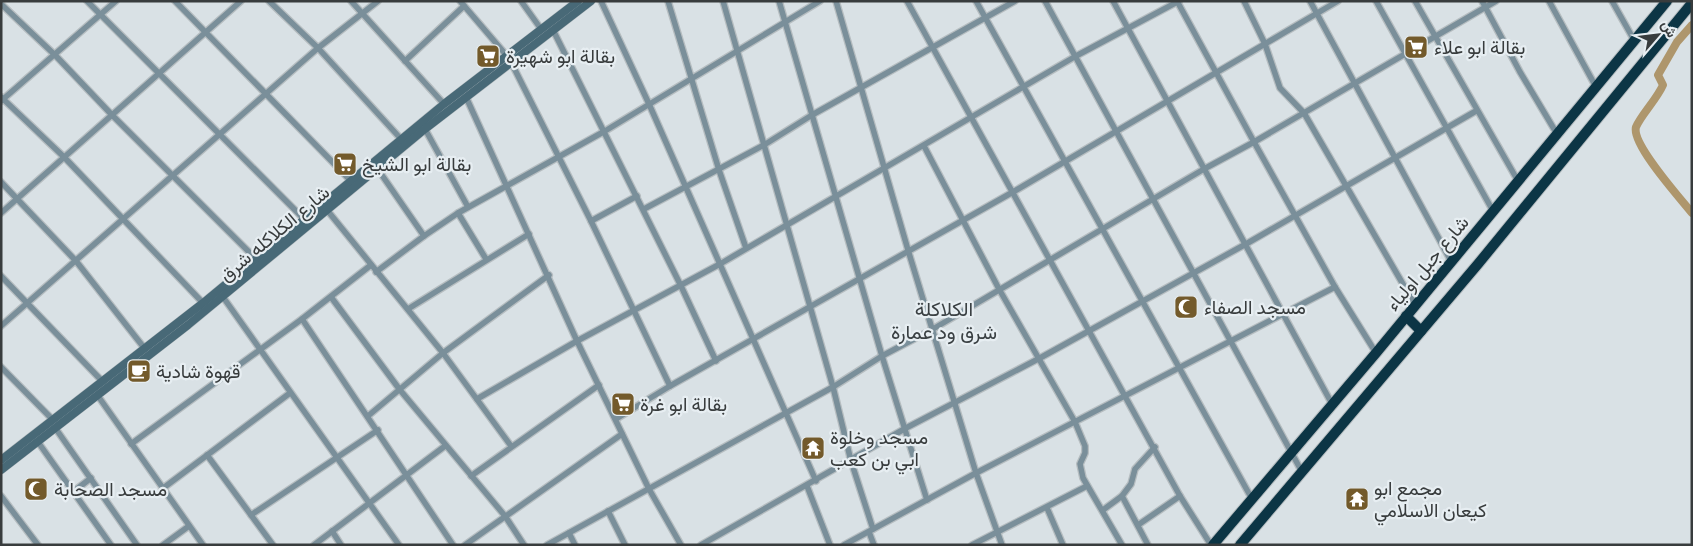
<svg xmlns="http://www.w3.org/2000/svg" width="1693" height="546" viewBox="0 0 1693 546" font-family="Cabin,Vazirmatn,sans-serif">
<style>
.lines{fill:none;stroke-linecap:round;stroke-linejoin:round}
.canal{stroke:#ae966c;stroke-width:8}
.street-casing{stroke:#b6bdc0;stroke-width:8}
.secondary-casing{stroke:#b6bdc0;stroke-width:9}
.highway-casing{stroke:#b6bdc0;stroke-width:12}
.street{stroke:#7a8f9a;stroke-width:5.5}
.secondary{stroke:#486977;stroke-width:8}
.highway{stroke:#0c3545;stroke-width:10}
.labels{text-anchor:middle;stroke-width:4.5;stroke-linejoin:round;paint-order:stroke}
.poi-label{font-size:19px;fill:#383c3d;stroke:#e7eef2;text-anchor:start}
.street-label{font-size:19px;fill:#383c3d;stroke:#e7eef2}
.neighbourhood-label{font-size:20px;fill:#3a4043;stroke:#e7eef2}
</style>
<rect width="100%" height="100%" fill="#d9e1e5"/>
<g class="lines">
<path class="canal" d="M1692 25 1677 42 1658 75 1663 85C1657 99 1641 115 1636 127 1631 144 1681 199 1692 213"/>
<g class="street-casing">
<g id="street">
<polyline points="87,1 304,219"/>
<polyline points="175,1 350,180"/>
<polyline points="269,1 318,48 401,139"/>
<polyline points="351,1 444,104"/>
<polyline points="460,1 507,56"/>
<polyline points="521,1 541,29"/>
<polyline points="601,1 649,104 816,481"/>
<polyline points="668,1 719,170 746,248"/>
<polyline points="723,1 833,387 851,461 873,529"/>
<polyline points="779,1 882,356 927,500"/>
<polyline points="836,1 908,250 976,473 1002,545"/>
<polyline points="907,1 1180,496 1211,545"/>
<polyline points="976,1 1252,499"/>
<polyline points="1045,1 1302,472"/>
<polyline points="1113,1 1332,404"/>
<polyline points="1177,1 1254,142 1335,287 1376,353"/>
<polyline points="1244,1 1265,44 1280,88 1304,113 1415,305"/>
<polyline points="1310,1 1451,261"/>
<polyline points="1376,1 1493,211"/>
<polyline points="1415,1 1518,181"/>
<polyline points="1482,1 1520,72 1557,134"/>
<polyline points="1549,1 1596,87"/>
<polyline points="1612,1 1634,40"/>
<polyline points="1,4 55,55 112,115 256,259"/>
<polyline points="553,30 681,286 716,361"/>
<polyline points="405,61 464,6"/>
<polyline points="511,62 591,221 670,386"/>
<polyline points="1,97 64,157 203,303"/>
<polyline points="466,97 577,341 649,489 681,545"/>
<polyline points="1,101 116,1"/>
<polyline points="425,129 468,207"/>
<polyline points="924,146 999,289 1075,422 1085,446 1085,453 1080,464 1083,478 1122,545"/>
<polyline points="377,168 424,236"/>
<polyline points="1,182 76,261 145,349"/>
<polyline points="644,209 764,145 812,115 1015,1"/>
<polyline points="327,210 443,353 511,446"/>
<polyline points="1,213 241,1"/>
<polyline points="458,213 486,259"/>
<polyline points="591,221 637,196"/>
<polyline points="376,272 424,236 458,213 605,131 820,1"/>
<polyline points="1,276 103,382"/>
<polyline points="223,297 399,545"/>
<polyline points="331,297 400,390 505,516 524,545"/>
<polyline points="408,309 529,234"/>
<polyline points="302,319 453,545"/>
<polyline points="1,326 318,48 378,1"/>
<polyline points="1,367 53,420"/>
<polyline points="98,396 203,545"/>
<polyline points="477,399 577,341 720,264 1076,56 1179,1"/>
<polyline points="368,416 443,353 549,275"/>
<polyline points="616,419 670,386 1013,192 1338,1"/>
<polyline points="56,429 137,545"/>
<polyline points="38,442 111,545"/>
<polyline points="131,444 302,319 371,265"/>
<polyline points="207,455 273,545"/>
<polyline points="471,476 599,385"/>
<polyline points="807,486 830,545"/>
<polyline points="162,489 290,393"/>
<polyline points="73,492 91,478"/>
<polyline points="1,496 38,545"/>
<polyline points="1122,496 1148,545"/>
<polyline points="1047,508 1063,545"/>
<polyline points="1103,510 1122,496 1131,484 1135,469 1155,447"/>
<polyline points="608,511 625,545"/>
<polyline points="251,515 378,430"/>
<polyline points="1138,525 1180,496"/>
<polyline points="332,531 341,545"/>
<polyline points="869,532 874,545"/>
<polyline points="569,533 575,545"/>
<polyline points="163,545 189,526"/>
<polyline points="314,545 445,446"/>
<polyline points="465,545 622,434"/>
<polyline points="547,545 833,387 882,356 933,329 1204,169 1254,142 1496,1"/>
<polyline points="701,545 906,428 1040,358 1246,244 1476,111"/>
<polyline points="844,545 976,473 1335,287"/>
<polyline points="972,545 1087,486"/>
</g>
</g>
<g class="secondary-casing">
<g id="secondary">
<polyline points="1,460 203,303 444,104 578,1"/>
<polyline points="1,470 188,325 425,129 591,1"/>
</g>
</g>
<g class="highway-casing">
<g id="highway">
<polyline points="1406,316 1421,331"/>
<polyline points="1213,545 1376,353 1667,1"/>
<polyline points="1240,545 1478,264 1692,3"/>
</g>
</g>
<use href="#street" class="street"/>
<use href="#secondary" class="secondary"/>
<use href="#highway" class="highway"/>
</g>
<defs>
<g id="supermarket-square" transform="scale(1.25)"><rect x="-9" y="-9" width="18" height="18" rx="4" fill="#735a2b" stroke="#e7eef2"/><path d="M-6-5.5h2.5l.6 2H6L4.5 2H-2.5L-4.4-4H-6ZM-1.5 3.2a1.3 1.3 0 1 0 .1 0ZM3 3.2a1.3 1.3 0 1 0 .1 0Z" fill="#fff"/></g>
<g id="mosque-square" transform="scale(1.25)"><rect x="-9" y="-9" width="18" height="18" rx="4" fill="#735a2b" stroke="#e7eef2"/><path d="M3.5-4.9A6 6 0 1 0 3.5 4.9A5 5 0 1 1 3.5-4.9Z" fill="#fff"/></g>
<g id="cafe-square" transform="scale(1.25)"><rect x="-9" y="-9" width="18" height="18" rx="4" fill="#735a2b" stroke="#e7eef2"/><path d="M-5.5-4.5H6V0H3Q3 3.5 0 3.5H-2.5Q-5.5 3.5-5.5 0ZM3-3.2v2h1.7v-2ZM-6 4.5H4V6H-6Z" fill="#fff"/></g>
<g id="temple-square" transform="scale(1.25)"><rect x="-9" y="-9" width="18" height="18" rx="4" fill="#735a2b" stroke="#e7eef2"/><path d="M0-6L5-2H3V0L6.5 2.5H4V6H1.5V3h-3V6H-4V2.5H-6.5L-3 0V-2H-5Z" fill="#fff"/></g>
</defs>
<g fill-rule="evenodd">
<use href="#supermarket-square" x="1416" y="47"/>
<use href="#supermarket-square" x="488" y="56"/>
<use href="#supermarket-square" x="345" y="164"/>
<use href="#mosque-square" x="1186" y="307"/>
<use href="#cafe-square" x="139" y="371"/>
<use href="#supermarket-square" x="623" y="404"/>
<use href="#temple-square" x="813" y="448"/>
<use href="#mosque-square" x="36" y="489"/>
<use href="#temple-square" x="1357" y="499"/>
</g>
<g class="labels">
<g class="poi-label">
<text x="1434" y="54">بقالة ابو علاء</text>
<text x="506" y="63">بقالة ابو شهيرة</text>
<text x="362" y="171">بقالة ابو الشيخ</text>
<text x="1204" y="314">مسجد الصفاء</text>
<text x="156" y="378">قهوة شادية</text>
<text x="640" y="411">بقالة ابو غرة</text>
<text x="830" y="444">مسجد وخلوة<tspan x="830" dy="22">ابي بن كعب</tspan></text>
<text x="1374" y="495">مجمع ابو<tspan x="1374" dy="22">كيعان الاسلامي</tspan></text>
<text x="54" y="496">مسجد الصحابة</text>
</g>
<g class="street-label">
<text transform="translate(274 233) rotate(-40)" y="7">شارع الكلاكله شرق</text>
<text transform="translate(1427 263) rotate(-50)" y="7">شارع جبل اولياء</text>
</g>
<g class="neighbourhood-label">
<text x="944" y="316">الكلاكلة<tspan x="944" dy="23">شرق ود عمارة</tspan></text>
</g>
</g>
<rect width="1693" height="546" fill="none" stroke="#383c3d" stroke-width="5"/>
<g transform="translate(1658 35) rotate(62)" stroke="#e7eef2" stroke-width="4" paint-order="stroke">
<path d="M0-4L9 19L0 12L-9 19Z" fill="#383c3d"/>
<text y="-8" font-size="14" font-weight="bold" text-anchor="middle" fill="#383c3d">ش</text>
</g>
</svg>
